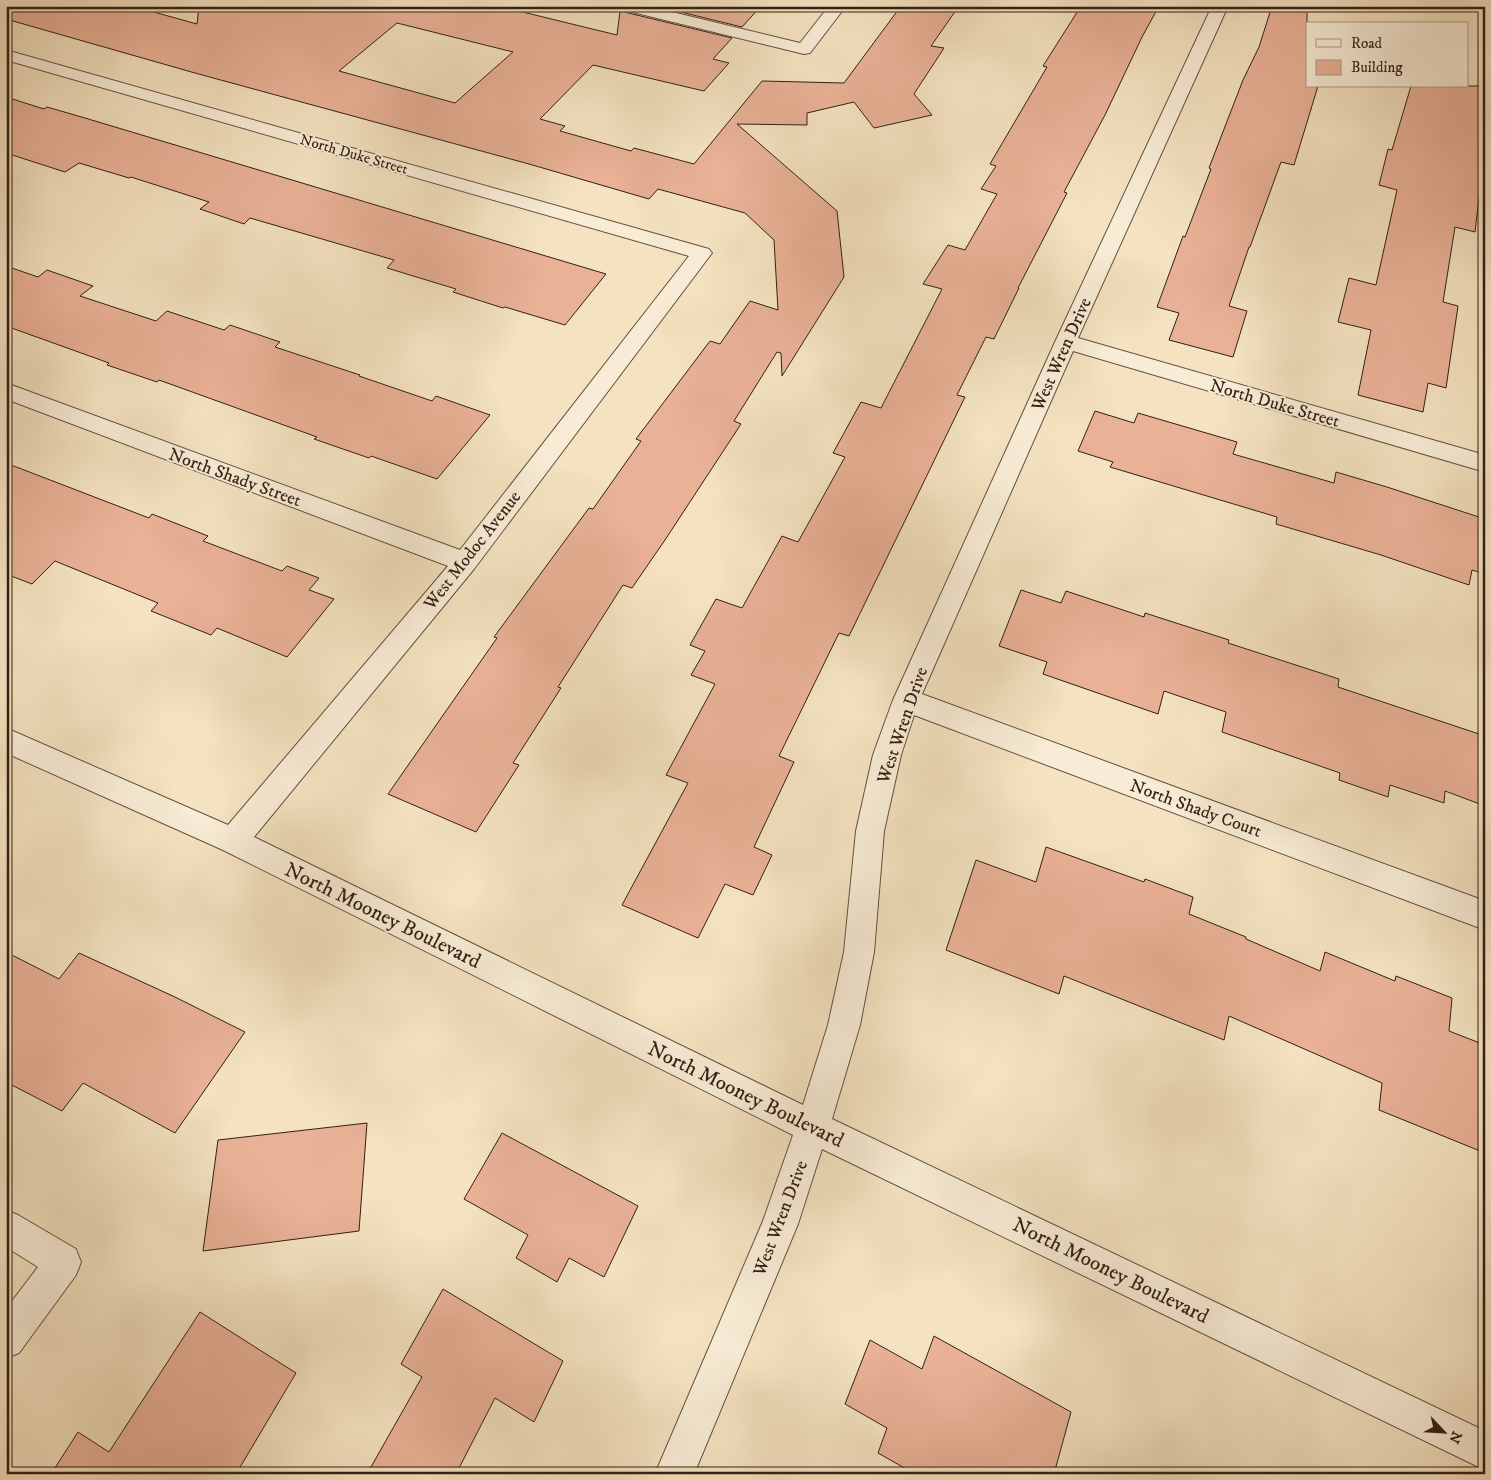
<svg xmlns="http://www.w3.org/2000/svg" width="1491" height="1480" viewBox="0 0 1491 1480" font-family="'IM FELL DW Pica',serif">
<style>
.building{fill:#e9b196;stroke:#331f14;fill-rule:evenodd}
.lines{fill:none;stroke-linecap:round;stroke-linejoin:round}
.minor-casing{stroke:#63503f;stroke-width:2}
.minor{fill:#f8ecd6;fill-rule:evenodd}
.labels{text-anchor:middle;stroke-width:4;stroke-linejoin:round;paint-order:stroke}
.far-street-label{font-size:15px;fill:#331f14;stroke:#f8ecd6}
.street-label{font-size:18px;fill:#331f14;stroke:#f8ecd6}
.near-street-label{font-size:21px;fill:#331f14;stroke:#f8ecd6}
</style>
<rect width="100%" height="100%" fill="#f4e2c0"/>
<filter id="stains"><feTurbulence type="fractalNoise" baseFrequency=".004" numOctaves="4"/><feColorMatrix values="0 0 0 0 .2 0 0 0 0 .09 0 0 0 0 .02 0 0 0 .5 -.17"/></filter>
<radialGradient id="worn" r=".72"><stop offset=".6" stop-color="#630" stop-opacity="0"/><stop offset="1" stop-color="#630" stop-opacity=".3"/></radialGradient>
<g class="building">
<path d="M6 6H132L197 24 199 6H498L617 35 620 11 732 38 713 59 729 63 704 91 593 65 540 119 565 126 560 131 631 151 634 148 694 164 762 81 844 83 901 6H959L931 46 944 48 914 94 932 115 874 128 854 102 807 113V125L737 124 837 211 844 277 782 376 781 353 777 352 734 421 741 424 667 537 632 588 623 585 558 687 561 688 513 763 519 765 476 832 388 794 497 638 494 637 589 508 593 509 641 441 636 439 710 341 720 344 750 301 778 310 774 240 745 213 658 189 649 199 529 164 195 73 6 19ZM397 23 513 52 455 103 339 71Z"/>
<polygon points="656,6 761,6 742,27"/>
<polygon points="1081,6 1159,6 1142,37 1105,115 1064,192 1067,193 1018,288 1019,288 994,339 986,337 957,395 965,397 849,636 839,633 779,756 794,762 754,847 772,855 753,895 725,884 698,938 622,905 688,783 666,775 715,684 691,675 705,651 690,645 716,599 742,608 782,536 798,542 845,457 833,453 861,402 881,408 942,289 923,284 948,245 965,250 997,194 981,189 996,166 990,164 1047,67 1043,66"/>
<polygon points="1272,6 1307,6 1307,86 1318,86 1294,165 1281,162 1250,247 1249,247 1229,306 1247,311 1233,357 1169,340 1179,313 1157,307 1183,236 1185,237 1211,169 1209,168 1243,80 1259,47"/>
<polygon points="1411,86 1485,86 1485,147 1475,232 1455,227 1443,302 1458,306 1446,388 1428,383 1423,412 1358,395 1371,330 1338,322 1349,278 1376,285 1397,190 1379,185 1388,149 1392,150"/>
<polygon points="6,97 44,109 47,107 85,118 606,274 565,325 505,307 503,308 453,292 456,289 387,268 394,260 250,218 244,224 200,209 209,202 131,177 129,178 79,163 65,172 6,153"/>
<polygon points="6,266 38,277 47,270 93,286 80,296 156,321 167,311 224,330 230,325 280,342 275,347 360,375 359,376 432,401 436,396 490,415 437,479 371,456 369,458 314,439 317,437 159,380 157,382 107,365 109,363 6,326"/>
<polygon points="1095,411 1134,423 1138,413 1237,442 1233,454 1334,483 1336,472 1387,487 1485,519 1485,574 1472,570 1469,585 1381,555 1276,524 1277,517 1110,467 1113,462 1078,451"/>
<polygon points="6,463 149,518 152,514 208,536 203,541 282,571 287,566 319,578 309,590 334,599 287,657 217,628 211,635 151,611 158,603 55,561 32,584 6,574"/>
<polygon points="1021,590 1061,603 1066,591 1144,617 1145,613 1229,640 1228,643 1339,679 1338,687 1485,736 1485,806 1445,791 1444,803 1390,785 1388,797 1339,780 1340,773 1222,732 1226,712 1164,691 1158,714 1043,674 1047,662 999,646"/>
<polygon points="1046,847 1144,882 1145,879 1193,897 1189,914 1246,937 1246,939 1320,971 1325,952 1395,981 1396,976 1452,998 1449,1031 1485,1045 1485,1153 1379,1110 1382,1083 1229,1016 1224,1040 1064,976 1059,994 946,950 976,860 1036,882"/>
<polygon points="6,952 59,979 79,953 175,997 245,1032 175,1133 83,1083 62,1111 6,1082"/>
<polygon points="367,1123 359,1231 203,1251 218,1140"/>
<polygon points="502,1133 638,1206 604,1277 569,1258 557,1282 516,1258 528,1235 464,1199"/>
<polygon points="443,1289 563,1361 534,1422 495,1398 456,1474 367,1474 422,1377 401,1364"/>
<polygon points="200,1312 296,1373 236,1474 51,1474 78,1432 109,1452"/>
<polygon points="934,1336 1071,1412 1054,1474 915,1474 878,1453 887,1428 845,1404 870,1340 922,1369"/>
</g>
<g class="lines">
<g class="minor-casing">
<g id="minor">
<polygon points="618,6 647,6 800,43 829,6 846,6 810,53 804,54 620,9"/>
<polygon points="1212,6 1228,6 1078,338 1485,455 1485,472 1073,351 922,694 1485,901 1485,930 914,715 901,755 884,831 874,952 860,1025 832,1119 1485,1431 1485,1470 822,1149 798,1224 694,1474 655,1474 763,1221 793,1135 223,850 6,753 6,728 228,825 448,566 6,399 6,383 460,550 689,256 6,60 6,50 709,249 712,253 709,257 474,569 254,837 803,1105 828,1025 844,952 856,831 873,755 893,700 1055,342"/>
<polygon points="6,1210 18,1215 76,1249 81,1262 76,1275 19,1353 6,1358 6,1309 38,1267 6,1247"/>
</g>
</g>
<use href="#minor" class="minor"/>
</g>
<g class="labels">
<g class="far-street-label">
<text transform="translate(354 154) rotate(16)" y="5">North Duke Street</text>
</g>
<g class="street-label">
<text transform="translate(1061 354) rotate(-66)" y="6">West Wren Drive</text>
<text transform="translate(1275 403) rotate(16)" y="6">North Duke Street</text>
<text transform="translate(235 477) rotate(20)" y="6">North Shady Street</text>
<text transform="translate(472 550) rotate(-52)" y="6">West Modoc Avenue</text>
<text transform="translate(902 725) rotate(-71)" y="6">West Wren Drive</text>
<text transform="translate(1196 808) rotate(20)" y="6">North Shady Court</text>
<text transform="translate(780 1218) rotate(-69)" y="6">West Wren Drive</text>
</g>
<g class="near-street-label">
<text transform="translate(383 915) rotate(26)" y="7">North Mooney Boulevard</text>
<text transform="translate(746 1094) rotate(26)" y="7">North Mooney Boulevard</text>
<text transform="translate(1111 1270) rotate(26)" y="7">North Mooney Boulevard</text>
</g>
</g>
<rect width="1491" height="1480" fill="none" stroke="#f4e2c0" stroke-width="25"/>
<rect x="8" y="8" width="1476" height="1465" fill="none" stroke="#331f14" stroke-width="2.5"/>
<rect x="12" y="12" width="1466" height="1455" fill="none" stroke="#331f14"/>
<rect x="1306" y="22" width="162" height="65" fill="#f8ecd6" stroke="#a99a88"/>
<rect x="1316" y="39" width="25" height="8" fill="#f8ecd6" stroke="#a99a88"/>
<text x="1351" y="48" font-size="15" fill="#331f14">Road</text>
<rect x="1316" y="60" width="25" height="15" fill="#e9b196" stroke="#a99a88"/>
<text x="1351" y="72" font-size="15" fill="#331f14">Building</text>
<g transform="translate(1444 1432) rotate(115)" stroke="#f8ecd6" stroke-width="4" paint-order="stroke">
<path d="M0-4L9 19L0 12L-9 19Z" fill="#331f14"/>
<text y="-8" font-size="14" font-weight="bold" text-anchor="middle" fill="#331f14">N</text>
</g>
<rect width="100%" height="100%" filter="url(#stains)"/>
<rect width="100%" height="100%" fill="url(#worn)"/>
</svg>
